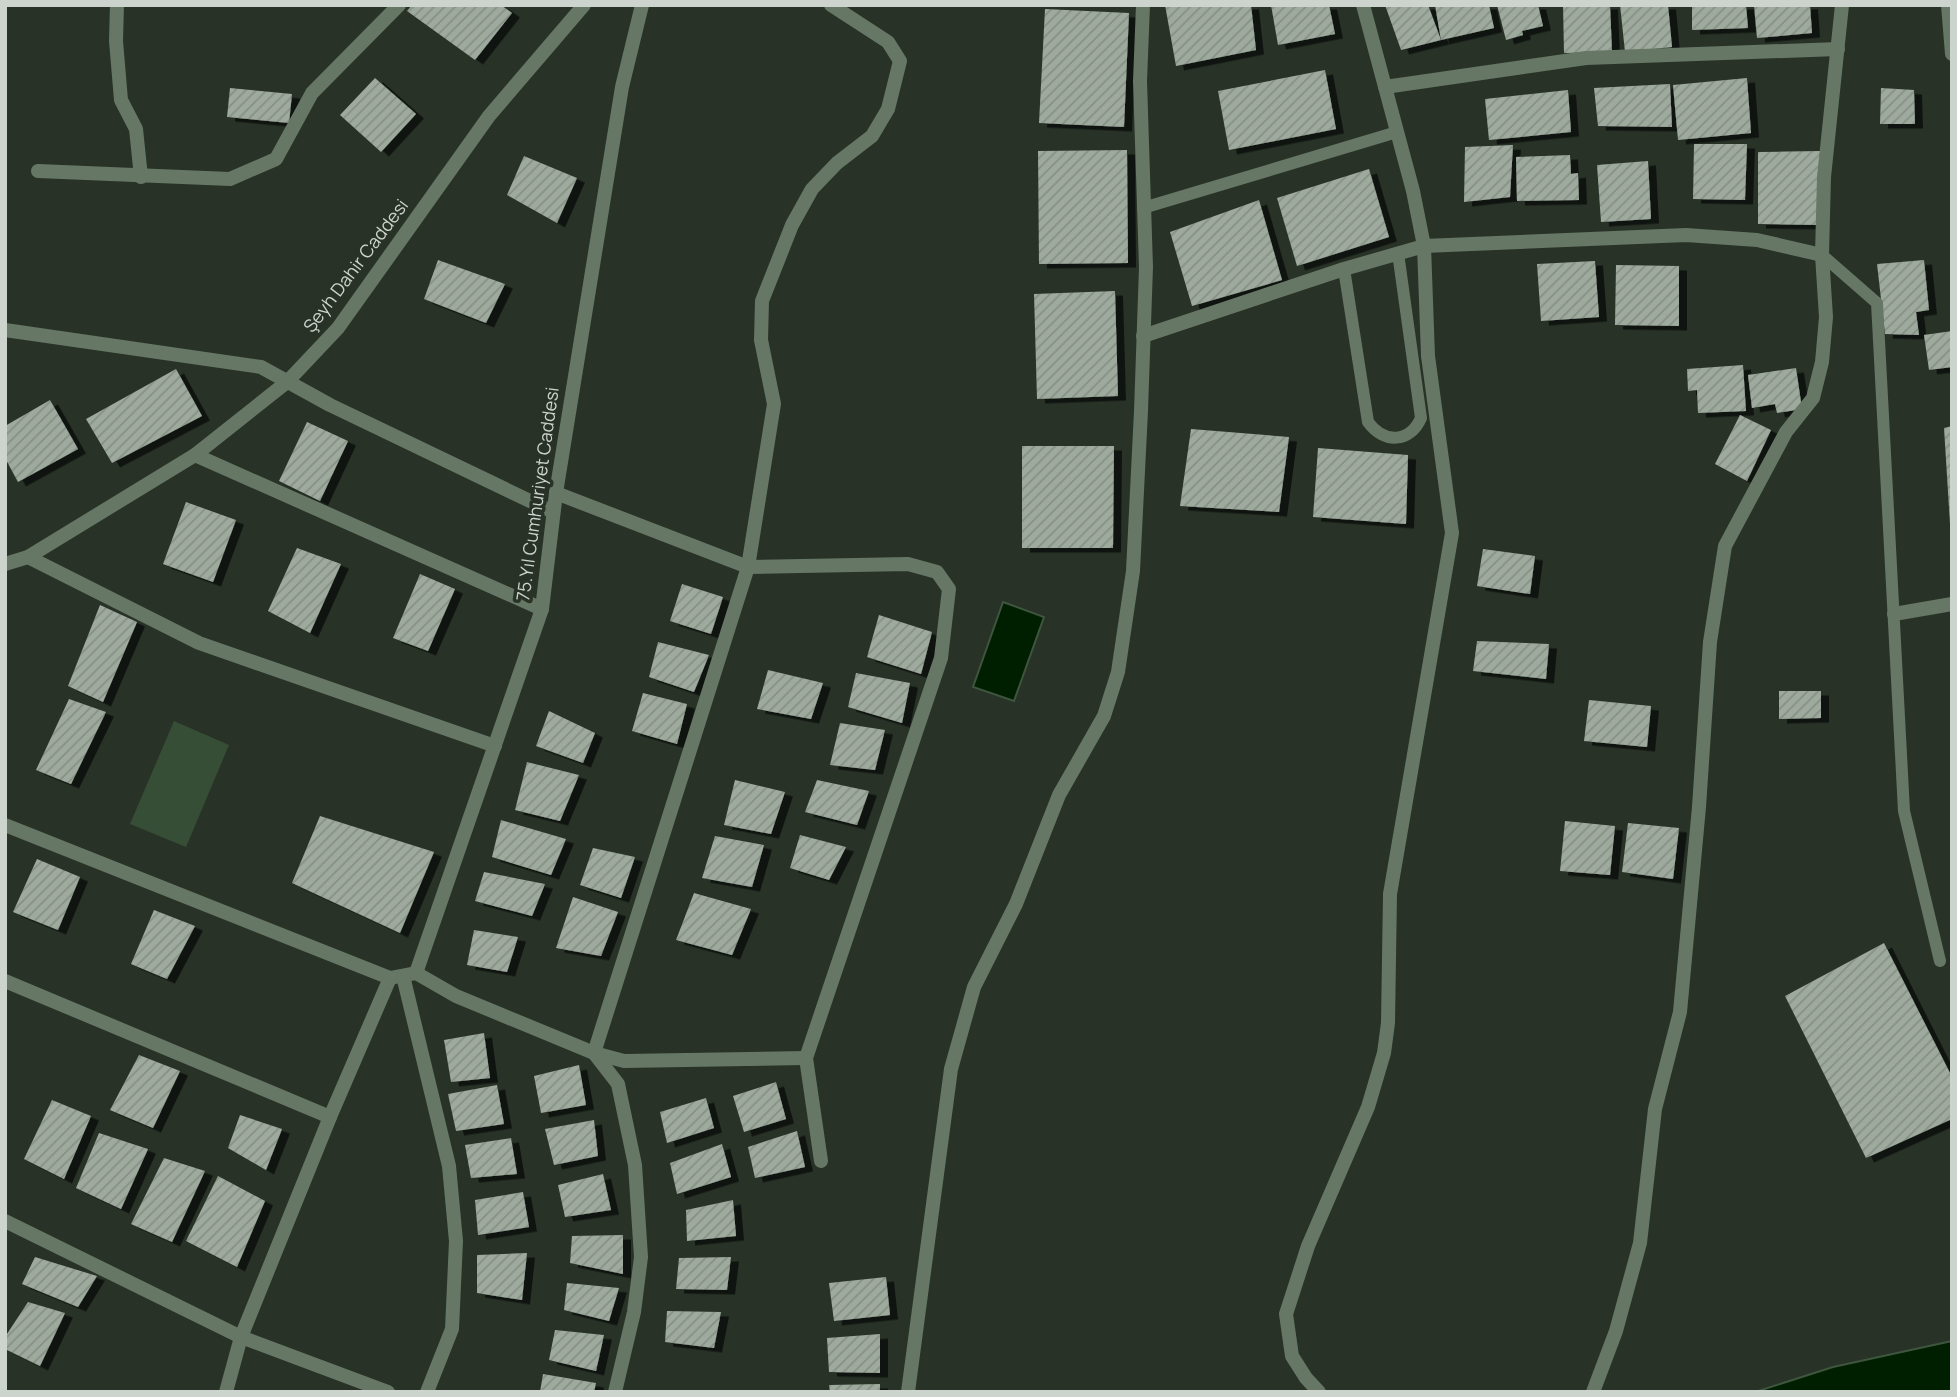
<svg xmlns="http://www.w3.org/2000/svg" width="1957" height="1397" viewBox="0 0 1957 1397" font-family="Manrope,sans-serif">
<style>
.grass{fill:#374e36}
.water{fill:#001f00;stroke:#3e553e;stroke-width:2}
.building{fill:url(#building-hatch);filter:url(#shadow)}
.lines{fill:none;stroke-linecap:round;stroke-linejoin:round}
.lane{stroke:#667765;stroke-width:12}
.street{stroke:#667765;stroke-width:14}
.labels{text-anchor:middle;stroke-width:7;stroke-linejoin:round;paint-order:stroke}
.street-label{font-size:18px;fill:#cdd4cd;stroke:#283227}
</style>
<defs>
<pattern id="building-hatch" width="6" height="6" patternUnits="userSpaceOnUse" patternTransform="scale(1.75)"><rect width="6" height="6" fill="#9eaa9d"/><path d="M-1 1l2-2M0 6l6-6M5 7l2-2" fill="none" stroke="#869085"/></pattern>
<filter id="shadow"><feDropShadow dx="8" dy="4.5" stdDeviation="0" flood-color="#0009"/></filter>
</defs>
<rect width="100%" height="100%" fill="#283227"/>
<polygon class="grass" points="174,721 229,745 186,847 130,824"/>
<g class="water">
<polygon points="1003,602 1044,617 1014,701 973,687"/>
<polygon points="1952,1341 1952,1392 1755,1392 1833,1367"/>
</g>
<g class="building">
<polygon points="412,5 501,5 512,13 475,60 407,11"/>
<polygon points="1165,5 1251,5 1256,50 1176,66"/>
<polygon points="1271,5 1329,5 1335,34 1278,45"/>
<polygon points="1385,5 1428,5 1441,40 1401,50"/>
<polygon points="1435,5 1489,5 1494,28 1441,40"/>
<polygon points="1497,5 1538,5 1543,26 1522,31 1523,35 1506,40"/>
<polygon points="1563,5 1610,5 1612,52 1564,53"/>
<polygon points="1620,5 1668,5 1672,47 1625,52"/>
<polygon points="1692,5 1746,5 1748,28 1692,30"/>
<polygon points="1754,5 1810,5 1812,33 1757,38"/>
<polygon points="1045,9 1129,13 1124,127 1039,123"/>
<polygon points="1325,70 1336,129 1229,150 1218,91"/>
<polygon points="375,78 416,114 381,152 340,115"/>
<polygon points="1747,78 1751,133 1678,140 1673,85"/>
<polygon points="1670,84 1672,127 1598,126 1594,88"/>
<polygon points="230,88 292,94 289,123 227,117"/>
<polygon points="1881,88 1914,90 1915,124 1880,124"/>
<polygon points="1568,90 1571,132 1489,140 1485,99"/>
<polygon points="1694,144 1747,144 1745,200 1693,199"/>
<polygon points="1513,145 1510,197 1464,202 1465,147"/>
<polygon points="1127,150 1128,263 1039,264 1038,151"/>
<polygon points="1821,151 1818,225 1758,224 1758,152"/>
<polygon points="1570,155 1571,174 1578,173 1579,200 1517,201 1516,157"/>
<polygon points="524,156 577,178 557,223 507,195"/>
<polygon points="1648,161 1651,219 1601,222 1597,165"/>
<polygon points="1369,169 1389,237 1297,266 1277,198"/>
<polygon points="1259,200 1282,280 1192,306 1170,232"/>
<polygon points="438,260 505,284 486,323 424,299"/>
<polygon points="1924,260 1929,310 1916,312 1919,335 1885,334 1877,264"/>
<polygon points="1595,261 1599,317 1541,321 1537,264"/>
<polygon points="1616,265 1679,266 1679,326 1615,325"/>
<polygon points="1115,291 1118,396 1037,399 1034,294"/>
<polygon points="1952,331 1952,367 1929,370 1924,335"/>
<polygon points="1743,365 1746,411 1698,413 1697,390 1688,391 1687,369"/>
<polygon points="1796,368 1802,409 1777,413 1775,404 1752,408 1748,375"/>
<polygon points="176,369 202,416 112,463 86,419"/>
<polygon points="50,400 78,449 18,482 5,458 5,426"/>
<polygon points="1740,415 1771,430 1747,481 1715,464"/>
<polygon points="307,422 348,441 320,501 279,481"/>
<polygon points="1952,426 1952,524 1950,524 1944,428"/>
<polygon points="1191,429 1289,437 1279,512 1180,506"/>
<polygon points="1022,446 1114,446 1113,548 1022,548"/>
<polygon points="1318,448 1408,455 1406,524 1313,517"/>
<polygon points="186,502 236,520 213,582 163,564"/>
<polygon points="297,548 341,564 310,633 268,611"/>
<polygon points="1483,549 1535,556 1530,594 1477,586"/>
<polygon points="420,574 455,589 428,651 393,638"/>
<polygon points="682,584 723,597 711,634 670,621"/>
<polygon points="100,605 137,622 103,702 68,686"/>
<polygon points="879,615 932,632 921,674 867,657"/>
<polygon points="1477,641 1549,644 1546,679 1473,671"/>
<polygon points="658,642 709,655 694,692 649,677"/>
<polygon points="768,670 823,683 811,719 757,709"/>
<polygon points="856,673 910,683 902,723 848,707"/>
<polygon points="1779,691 1821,691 1821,718 1779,719"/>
<polygon points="643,693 687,704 677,744 632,731"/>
<polygon points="69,699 106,712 71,784 36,770"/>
<polygon points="1589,700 1651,706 1647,747 1584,741"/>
<polygon points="549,711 595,733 583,763 536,746"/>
<polygon points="840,723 885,730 875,770 830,765"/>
<polygon points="527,762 579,775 560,821 515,810"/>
<polygon points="735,780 785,792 771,834 724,825"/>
<polygon points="817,780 869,791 857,825 805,812"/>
<polygon points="320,816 434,852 400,933 292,883"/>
<polygon points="501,820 566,839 551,875 492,857"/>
<polygon points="1565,821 1615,826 1610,875 1560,871"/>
<polygon points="1628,823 1679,828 1673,879 1622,872"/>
<polygon points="800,835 846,847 829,880 790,868"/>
<polygon points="715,836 764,845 752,887 702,878"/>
<polygon points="593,848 635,857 621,898 580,885"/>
<polygon points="37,859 80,877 58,930 13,912"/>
<polygon points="484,872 545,884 532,916 475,901"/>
<polygon points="694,893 751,909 732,955 676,940"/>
<polygon points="573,897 618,912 601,956 556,948"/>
<polygon points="154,910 195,926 167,979 131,964"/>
<polygon points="474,930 518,937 507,972 467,965"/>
<polygon points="1884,943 1952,1077 1952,1119 1866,1158 1785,996"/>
<polygon points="484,1033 490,1078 451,1082 444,1040"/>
<polygon points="139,1055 180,1071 153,1128 110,1110"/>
<polygon points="579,1065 586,1105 541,1113 534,1076"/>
<polygon points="776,1082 786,1119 744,1132 733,1096"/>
<polygon points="497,1085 504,1124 456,1131 448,1094"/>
<polygon points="706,1098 714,1128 667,1143 660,1112"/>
<polygon points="52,1100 91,1116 64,1179 24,1159"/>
<polygon points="240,1115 282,1129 266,1170 228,1148"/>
<polygon points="594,1120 598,1156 554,1165 545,1129"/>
<polygon points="797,1131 805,1167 755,1178 748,1147"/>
<polygon points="99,1133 148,1149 121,1209 76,1188"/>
<polygon points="511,1138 517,1174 471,1178 465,1145"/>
<polygon points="722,1144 731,1177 677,1194 670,1163"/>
<polygon points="164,1158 205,1171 172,1242 131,1224"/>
<polygon points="603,1174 611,1210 565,1217 558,1185"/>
<polygon points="218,1176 265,1201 237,1267 186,1241"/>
<polygon points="523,1192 529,1227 478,1235 475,1200"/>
<polygon points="733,1200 736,1236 687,1241 686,1210"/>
<polygon points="623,1235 623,1274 570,1263 572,1236"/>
<polygon points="527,1253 522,1300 477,1293 477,1255"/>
<polygon points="35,1257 97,1276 78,1307 22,1284"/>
<polygon points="731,1257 727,1290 676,1289 679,1258"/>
<polygon points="886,1277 890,1315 834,1321 829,1283"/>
<polygon points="567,1283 619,1288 609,1321 564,1310"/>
<polygon points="28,1302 65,1313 40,1366 5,1349 5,1337"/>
<polygon points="667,1311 721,1312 714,1348 665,1342"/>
<polygon points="555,1330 604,1335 596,1371 549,1360"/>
<polygon points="880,1334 880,1373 829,1372 827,1338"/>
<polygon points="543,1374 596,1383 594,1392 540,1392"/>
<polygon points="880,1384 880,1392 830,1392 829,1385"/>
</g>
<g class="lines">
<g class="lane">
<polyline points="1143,208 1397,132"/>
<polyline points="1822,255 1877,303 1904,811 1940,961"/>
<path d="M1344 269 1368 422C1384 444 1410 443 1421 418L1398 253"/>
</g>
<g class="street">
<polyline points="117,5 116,41 121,100 136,129 141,177"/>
<polyline points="1363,5 1413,191 1424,246 1686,235 1757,240 1822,255"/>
<polyline points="1948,5 1952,54"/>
<polyline points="1385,87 1586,58 1838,49"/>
<polyline points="38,171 230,179 276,159 312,93 399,5"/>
<polyline points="5,330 261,367 330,405 553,512"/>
<polyline points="1143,336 1344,269 1424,246 1428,356 1452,533 1390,894 1388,1023 1384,1053 1368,1107 1308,1246 1286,1314 1292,1356 1306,1378 1319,1392"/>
<polyline points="195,455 542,609"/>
<polyline points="556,493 748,567 908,564 937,572 949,589 941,658 806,1058 821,1161"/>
<polyline points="28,557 199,643 495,746"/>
<polyline points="5,564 28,557 195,455 287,382 338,328 489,116 584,5"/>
<polyline points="1894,614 1952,604"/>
<polyline points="5,825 390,978 416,973 456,996 594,1053 624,1061 806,1058"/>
<polyline points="416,973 542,609 556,493 622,87 642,5"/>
<polyline points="403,976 449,1166 456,1241 452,1329 427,1392"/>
<polyline points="5,981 330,1117"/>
<polyline points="5,1221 241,1337 388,1392"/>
<polyline points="226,1392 241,1337 330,1117 390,978"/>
<polyline points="615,1392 634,1312 641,1257 635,1165 618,1084 594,1053 748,567 774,404 761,340 762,301 792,225 812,189 837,163 872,136 888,109 900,61 888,42 831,5"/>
<polyline points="908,1392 951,1069 974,987 1016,904 1059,795 1104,716 1118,672 1133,571 1141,411 1146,267 1140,81 1143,5"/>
<polyline points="1593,1392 1616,1331 1640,1243 1655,1109 1680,1012 1699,807 1710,642 1725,546 1786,432 1813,398 1822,362 1826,317 1822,255 1824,177 1842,5"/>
</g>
</g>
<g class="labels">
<g class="street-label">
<text transform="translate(356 266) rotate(-53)" y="6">Şeyh Dahir Caddesi</text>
<text transform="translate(538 494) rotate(-82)" y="6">75.Yıl Cumhuriyet Caddesi</text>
</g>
</g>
<rect width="1957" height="1397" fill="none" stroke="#cdd4cd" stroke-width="14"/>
</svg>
